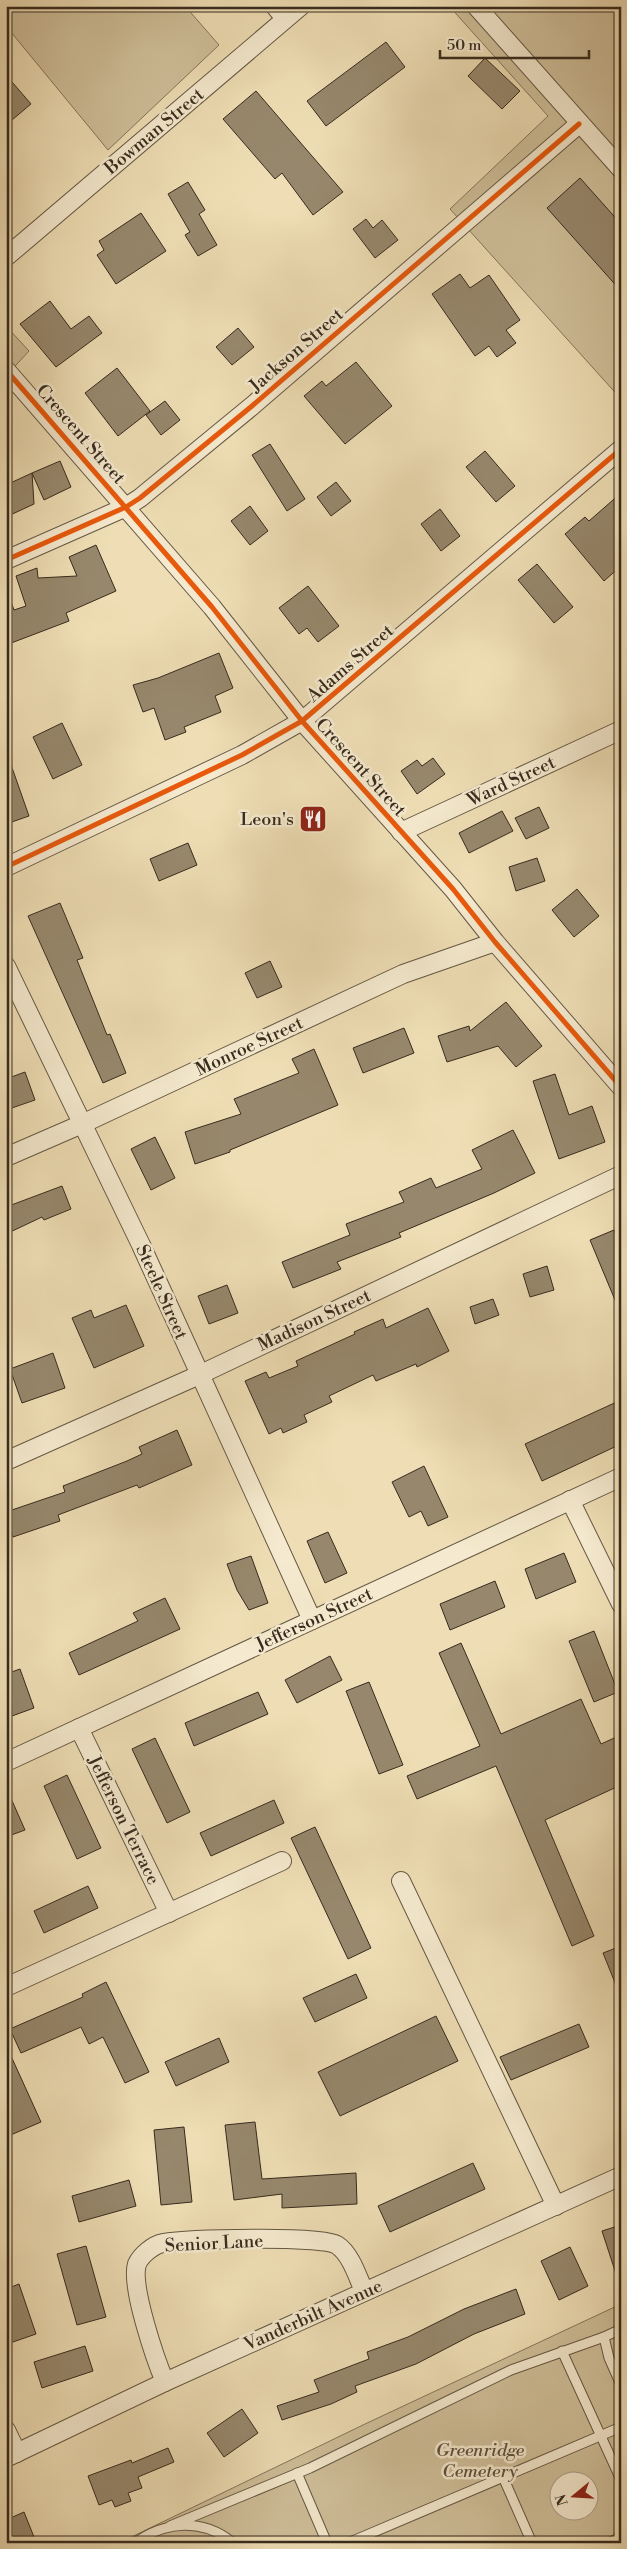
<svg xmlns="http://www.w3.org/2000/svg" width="627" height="2549" viewBox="0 0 627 2549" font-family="'Libre Bodoni',serif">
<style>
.green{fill:#d0c09b;stroke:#84765c;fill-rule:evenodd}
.building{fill:#97886d;stroke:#372b1e}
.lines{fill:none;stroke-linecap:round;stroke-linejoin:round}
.service-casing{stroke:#655844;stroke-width:11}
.minor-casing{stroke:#655844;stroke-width:20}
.service{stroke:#f5eacf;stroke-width:9}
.minor{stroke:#f5eacf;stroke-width:18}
.cycleway-casing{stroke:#f5eacf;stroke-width:8}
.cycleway{stroke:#e8590c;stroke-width:5}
.labels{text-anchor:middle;stroke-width:5;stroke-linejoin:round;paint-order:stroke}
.street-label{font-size:18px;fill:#372b1e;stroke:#f5eacf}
.poi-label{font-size:18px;fill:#372b1e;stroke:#f5eacf;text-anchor:end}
.park-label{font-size:18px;font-style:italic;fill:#5d503d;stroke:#f5eacf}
</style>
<rect width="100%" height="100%" fill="#efdeb5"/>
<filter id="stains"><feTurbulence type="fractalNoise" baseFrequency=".004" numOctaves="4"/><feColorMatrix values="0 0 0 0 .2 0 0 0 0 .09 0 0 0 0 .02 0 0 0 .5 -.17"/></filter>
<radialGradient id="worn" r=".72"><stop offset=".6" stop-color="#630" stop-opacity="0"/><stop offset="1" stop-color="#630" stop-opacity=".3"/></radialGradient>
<g class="green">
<polygon points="6,6 185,6 219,45 108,150 6,26"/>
<polygon points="449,6 621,6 621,399 450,209 548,116"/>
<polygon points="6,326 29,351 6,376"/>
<path d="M621 2304V2543H119L365 2424ZM560 2482H590V2512H560Z"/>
</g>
<g class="building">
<polygon points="386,42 405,67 326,126 307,101"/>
<polygon points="485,58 520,91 502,109 468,76"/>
<polygon points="6,75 31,104 6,125"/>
<polygon points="256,91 343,192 313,215 282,173 275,179 223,119"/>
<polygon points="580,178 621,224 621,291 547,208"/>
<polygon points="188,182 205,210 199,214 217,245 198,256 185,235 190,232 168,194"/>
<polygon points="141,213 166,251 116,284 97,255 104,250 99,241"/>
<polygon points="366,219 373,228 382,220 398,240 375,258 353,229"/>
<polygon points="460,274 470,288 489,275 520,320 506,330 516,343 497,357 489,346 475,356 432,294"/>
<polygon points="50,301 71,329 89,316 102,333 56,367 20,324"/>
<polygon points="238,328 254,347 232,365 216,347"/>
<polygon points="356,362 392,406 345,444 304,396 322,381 326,386"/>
<polygon points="117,368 150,411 118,436 85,393"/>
<polygon points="165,401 180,420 161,435 146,415"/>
<polygon points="270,444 305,499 287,511 252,455"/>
<polygon points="485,451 515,486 496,502 466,467"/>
<polygon points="60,461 71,487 44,500 32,473"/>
<polygon points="32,473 34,504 6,517 6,485"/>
<polygon points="336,482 351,501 331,516 317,497"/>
<polygon points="621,493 621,566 604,581 565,534 585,517 589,521"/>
<polygon points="250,506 268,531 250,545 231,521"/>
<polygon points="440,509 460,536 441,551 421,524"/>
<polygon points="96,545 116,591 66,613 69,621 6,645 6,597 9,596 14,610 26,606 16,576 37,568 38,578 77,576 69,557"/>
<polygon points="537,564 573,607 554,623 518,580"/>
<polygon points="308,586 339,626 318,642 307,628 299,634 279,608"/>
<polygon points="219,653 233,688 215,696 221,712 184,727 186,732 165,740 154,708 143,712 133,685 158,678"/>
<polygon points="62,723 82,765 53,779 33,737"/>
<polygon points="433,758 445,774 417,794 401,771 417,760 422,766"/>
<polygon points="6,759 9,759 29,816 6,824"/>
<polygon points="539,807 549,828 526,839 515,818"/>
<polygon points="502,811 513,831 469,853 459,833"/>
<polygon points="188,843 197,865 159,881 150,859"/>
<polygon points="537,858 545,881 516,891 509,867"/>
<polygon points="577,889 599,916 574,937 552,910"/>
<polygon points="60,903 83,958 77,960 107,1035 110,1034 126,1073 103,1083 28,916"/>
<polygon points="270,961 282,987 257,998 245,973"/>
<polygon points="506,1002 542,1046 516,1067 498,1046 447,1062 438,1036 469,1026 470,1031"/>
<polygon points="404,1028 414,1053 363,1073 353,1048"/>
<polygon points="314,1049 338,1105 230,1150 230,1152 195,1164 185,1132 241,1114 234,1099 299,1073 292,1059"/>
<polygon points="25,1072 35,1100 6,1110 6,1079"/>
<polygon points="555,1074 569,1115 592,1106 605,1142 559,1159 533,1081"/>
<polygon points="513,1130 535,1173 494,1193 399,1233 401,1237 337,1262 341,1269 293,1288 282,1262 350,1235 346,1224 404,1202 399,1192 431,1178 436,1188 482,1169 472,1150"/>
<polygon points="155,1137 175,1178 151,1190 131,1149"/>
<polygon points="62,1186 71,1209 44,1220 42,1217 6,1234 6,1207"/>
<polygon points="614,1230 621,1246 620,1312 590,1240"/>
<polygon points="547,1266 554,1290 530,1297 523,1274"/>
<polygon points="227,1285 238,1313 209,1324 198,1296"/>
<polygon points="493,1299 499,1315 475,1324 470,1307"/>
<polygon points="126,1305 144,1346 94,1368 72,1318 91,1310 94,1318"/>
<polygon points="428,1308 449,1351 417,1367 416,1364 376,1381 373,1375 329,1396 332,1402 304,1415 307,1422 283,1433 281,1428 269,1434 245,1381 266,1372 269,1378 298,1366 296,1361 355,1334 354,1332 383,1319 386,1328"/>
<polygon points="53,1353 65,1388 22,1403 10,1369"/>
<polygon points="621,1400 621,1444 542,1481 525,1444"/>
<polygon points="177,1430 192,1465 139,1488 137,1485 58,1515 60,1521 13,1537 6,1512 65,1492 63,1486 127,1461 142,1454 139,1447"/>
<polygon points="424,1466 448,1517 428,1526 421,1511 409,1517 392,1482"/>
<polygon points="328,1532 347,1573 325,1583 307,1541"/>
<polygon points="564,1553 576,1582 536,1599 525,1569"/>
<polygon points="251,1556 268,1603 249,1610 237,1590 227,1564"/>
<polygon points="495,1581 505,1607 450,1630 440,1604"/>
<polygon points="165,1598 180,1629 79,1675 69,1653 138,1621 133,1613"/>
<polygon points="594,1631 618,1692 594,1702 569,1641"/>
<polygon points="461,1643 501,1734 581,1699 601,1744 621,1735 621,1785 545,1820 594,1936 572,1946 496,1766 417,1799 407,1776 480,1746 439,1653"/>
<polygon points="330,1656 342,1680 297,1703 285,1680"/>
<polygon points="20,1669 34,1708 12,1716 6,1699 6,1674"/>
<polygon points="369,1682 403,1765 379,1774 346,1691"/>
<polygon points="258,1692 268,1714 194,1746 185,1723"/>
<polygon points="155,1738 190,1812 167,1823 132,1749"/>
<polygon points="67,1775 101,1848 77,1859 44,1786"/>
<polygon points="6,1787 25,1830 6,1837"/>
<polygon points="274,1800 284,1823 211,1856 200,1833"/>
<polygon points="315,1827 371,1948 348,1959 291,1838"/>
<polygon points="88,1886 98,1908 44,1933 34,1911"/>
<polygon points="621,1946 621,1995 620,1995 603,1953"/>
<polygon points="356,1974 367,1998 315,2022 303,1998"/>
<polygon points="106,1982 149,2072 125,2083 103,2037 89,2044 81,2027 21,2053 10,2029 83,1997 82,1994"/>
<polygon points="436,2016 458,2061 340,2116 318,2072"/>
<polygon points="579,2024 589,2047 511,2080 500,2057"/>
<polygon points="219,2038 229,2062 176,2086 165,2062"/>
<polygon points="6,2045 41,2122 6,2137"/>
<polygon points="255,2122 262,2179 356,2173 357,2204 282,2208 282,2194 234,2200 225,2125"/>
<polygon points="184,2127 192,2202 161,2205 154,2130"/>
<polygon points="473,2163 485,2189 390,2232 378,2206"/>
<polygon points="129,2180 136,2206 79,2222 72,2196"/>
<polygon points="621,2225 621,2280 618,2280 602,2231"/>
<polygon points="86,2246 106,2317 77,2325 57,2254"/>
<polygon points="570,2247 588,2286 559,2300 541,2261"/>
<polygon points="19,2284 36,2334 10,2343 6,2330 6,2289"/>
<polygon points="516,2289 525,2314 474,2334 416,2364 355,2386 357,2392 331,2404 282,2420 277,2406 319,2392 314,2380 369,2359 367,2352 408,2337 464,2309"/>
<polygon points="85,2346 93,2371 42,2388 34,2362"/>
<polygon points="242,2409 258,2433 224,2457 207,2433"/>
<polygon points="168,2448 174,2462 138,2477 142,2488 128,2493 131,2501 115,2507 112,2500 99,2505 88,2476 131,2460 132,2463"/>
<polygon points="24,2512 34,2537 21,2543 6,2543 6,2520"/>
</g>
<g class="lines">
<g class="service-casing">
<g id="service">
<polyline points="269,6 282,22"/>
<polyline points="621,2329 604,2337 609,2358 621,2385"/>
<polyline points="562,2351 621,2480"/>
<polyline points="297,2473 327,2543"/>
<polyline points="503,2477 532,2543"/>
<polyline points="170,2526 310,2468 511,2370 604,2337"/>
<path d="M135 2543C165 2521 203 2518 233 2543"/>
<polyline points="348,2543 621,2427"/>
<polyline points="608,2543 621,2537"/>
</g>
</g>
<g class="minor-casing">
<g id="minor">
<polyline points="476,6 621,169"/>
<polyline points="6,257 301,6"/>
<polyline points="6,370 212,607 302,721 453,889 495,942 621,1087"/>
<polyline points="6,560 126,507 140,498 252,406 579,124"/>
<polyline points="401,832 621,730"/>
<polyline points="6,867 242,755 302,721 621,449"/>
<polyline points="6,966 141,1245 312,1620"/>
<polyline points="6,1157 82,1124 403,974 495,942"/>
<polyline points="6,1461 199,1375 621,1175"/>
<polyline points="570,1500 621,1604"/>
<polyline points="79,1728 169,1913"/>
<polyline points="6,1762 621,1477"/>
<polyline points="401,1881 556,2206"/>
<polyline points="6,1987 282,1861"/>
<path d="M165 2382C156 2361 130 2286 137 2264 141 2255 153 2245 163 2243 186 2239 322 2235 337 2245 351 2254 358 2278 364 2291"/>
<polyline points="6,2430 17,2453"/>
<polyline points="6,2458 165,2382 621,2176"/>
</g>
</g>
<use href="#service" class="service"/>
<use href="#minor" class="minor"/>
<g class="cycleway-casing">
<g id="cycleway">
<polyline points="6,370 212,607 302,721 453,889 495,942 621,1087"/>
<polyline points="6,560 126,507 140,498 252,406 579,124"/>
<polyline points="6,867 242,755 302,721 621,449"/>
</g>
</g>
<use href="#cycleway" class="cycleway"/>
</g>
<defs>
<g id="restaurant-square" transform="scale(1.4375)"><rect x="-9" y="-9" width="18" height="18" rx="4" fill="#8f2418" stroke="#f5eacf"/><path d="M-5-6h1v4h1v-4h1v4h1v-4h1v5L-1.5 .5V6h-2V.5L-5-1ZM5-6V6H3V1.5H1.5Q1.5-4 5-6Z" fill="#fff"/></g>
</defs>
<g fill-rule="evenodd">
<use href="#restaurant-square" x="313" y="819"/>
</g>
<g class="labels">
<g class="street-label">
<text transform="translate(154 131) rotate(-40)" y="6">Bowman Street</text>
<text transform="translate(296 350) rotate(-41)" y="6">Jackson Street</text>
<text transform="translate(81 434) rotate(49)" y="6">Crescent Street</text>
<text transform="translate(350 663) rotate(-41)" y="6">Adams Street</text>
<text transform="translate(361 767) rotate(48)" y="6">Crescent Street</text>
<text transform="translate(511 781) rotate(-25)" y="6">Ward Street</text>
<text transform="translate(249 1046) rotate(-25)" y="6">Monroe Street</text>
<text transform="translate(162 1292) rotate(66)" y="6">Steele Street</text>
<text transform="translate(314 1320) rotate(-25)" y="6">Madison Street</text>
<text transform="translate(314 1619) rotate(-25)" y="6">Jefferson Street</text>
<text transform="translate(124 1820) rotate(64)" y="6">Jefferson Terrace</text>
<text transform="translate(214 2243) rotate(-3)" y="6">Senior Lane</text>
<text transform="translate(313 2315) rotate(-24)" y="6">Vanderbilt Avenue</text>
</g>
<g class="poi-label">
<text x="294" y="825">Leon's</text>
</g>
<g class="park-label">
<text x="480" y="2456">Greenridge<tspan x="480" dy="21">Cemetery</tspan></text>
</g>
</g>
<rect width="627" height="2549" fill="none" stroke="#efdeb5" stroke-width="25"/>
<rect x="8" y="8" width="612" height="2534" fill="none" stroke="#372b1e" stroke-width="2.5"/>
<rect x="12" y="12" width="602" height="2524" fill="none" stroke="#372b1e"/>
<g transform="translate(574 2496) rotate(252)"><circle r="24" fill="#f5eacf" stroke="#a99e88"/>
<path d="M0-4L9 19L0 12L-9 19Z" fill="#8f2418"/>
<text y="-8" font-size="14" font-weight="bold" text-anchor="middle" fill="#372b1e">N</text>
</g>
<path d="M440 50v8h149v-8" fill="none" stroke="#372b1e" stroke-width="2.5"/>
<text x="447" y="50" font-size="15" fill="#372b1e" stroke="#f5eacf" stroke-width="4" paint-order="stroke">50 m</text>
<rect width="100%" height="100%" filter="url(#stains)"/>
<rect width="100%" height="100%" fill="url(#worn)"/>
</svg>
